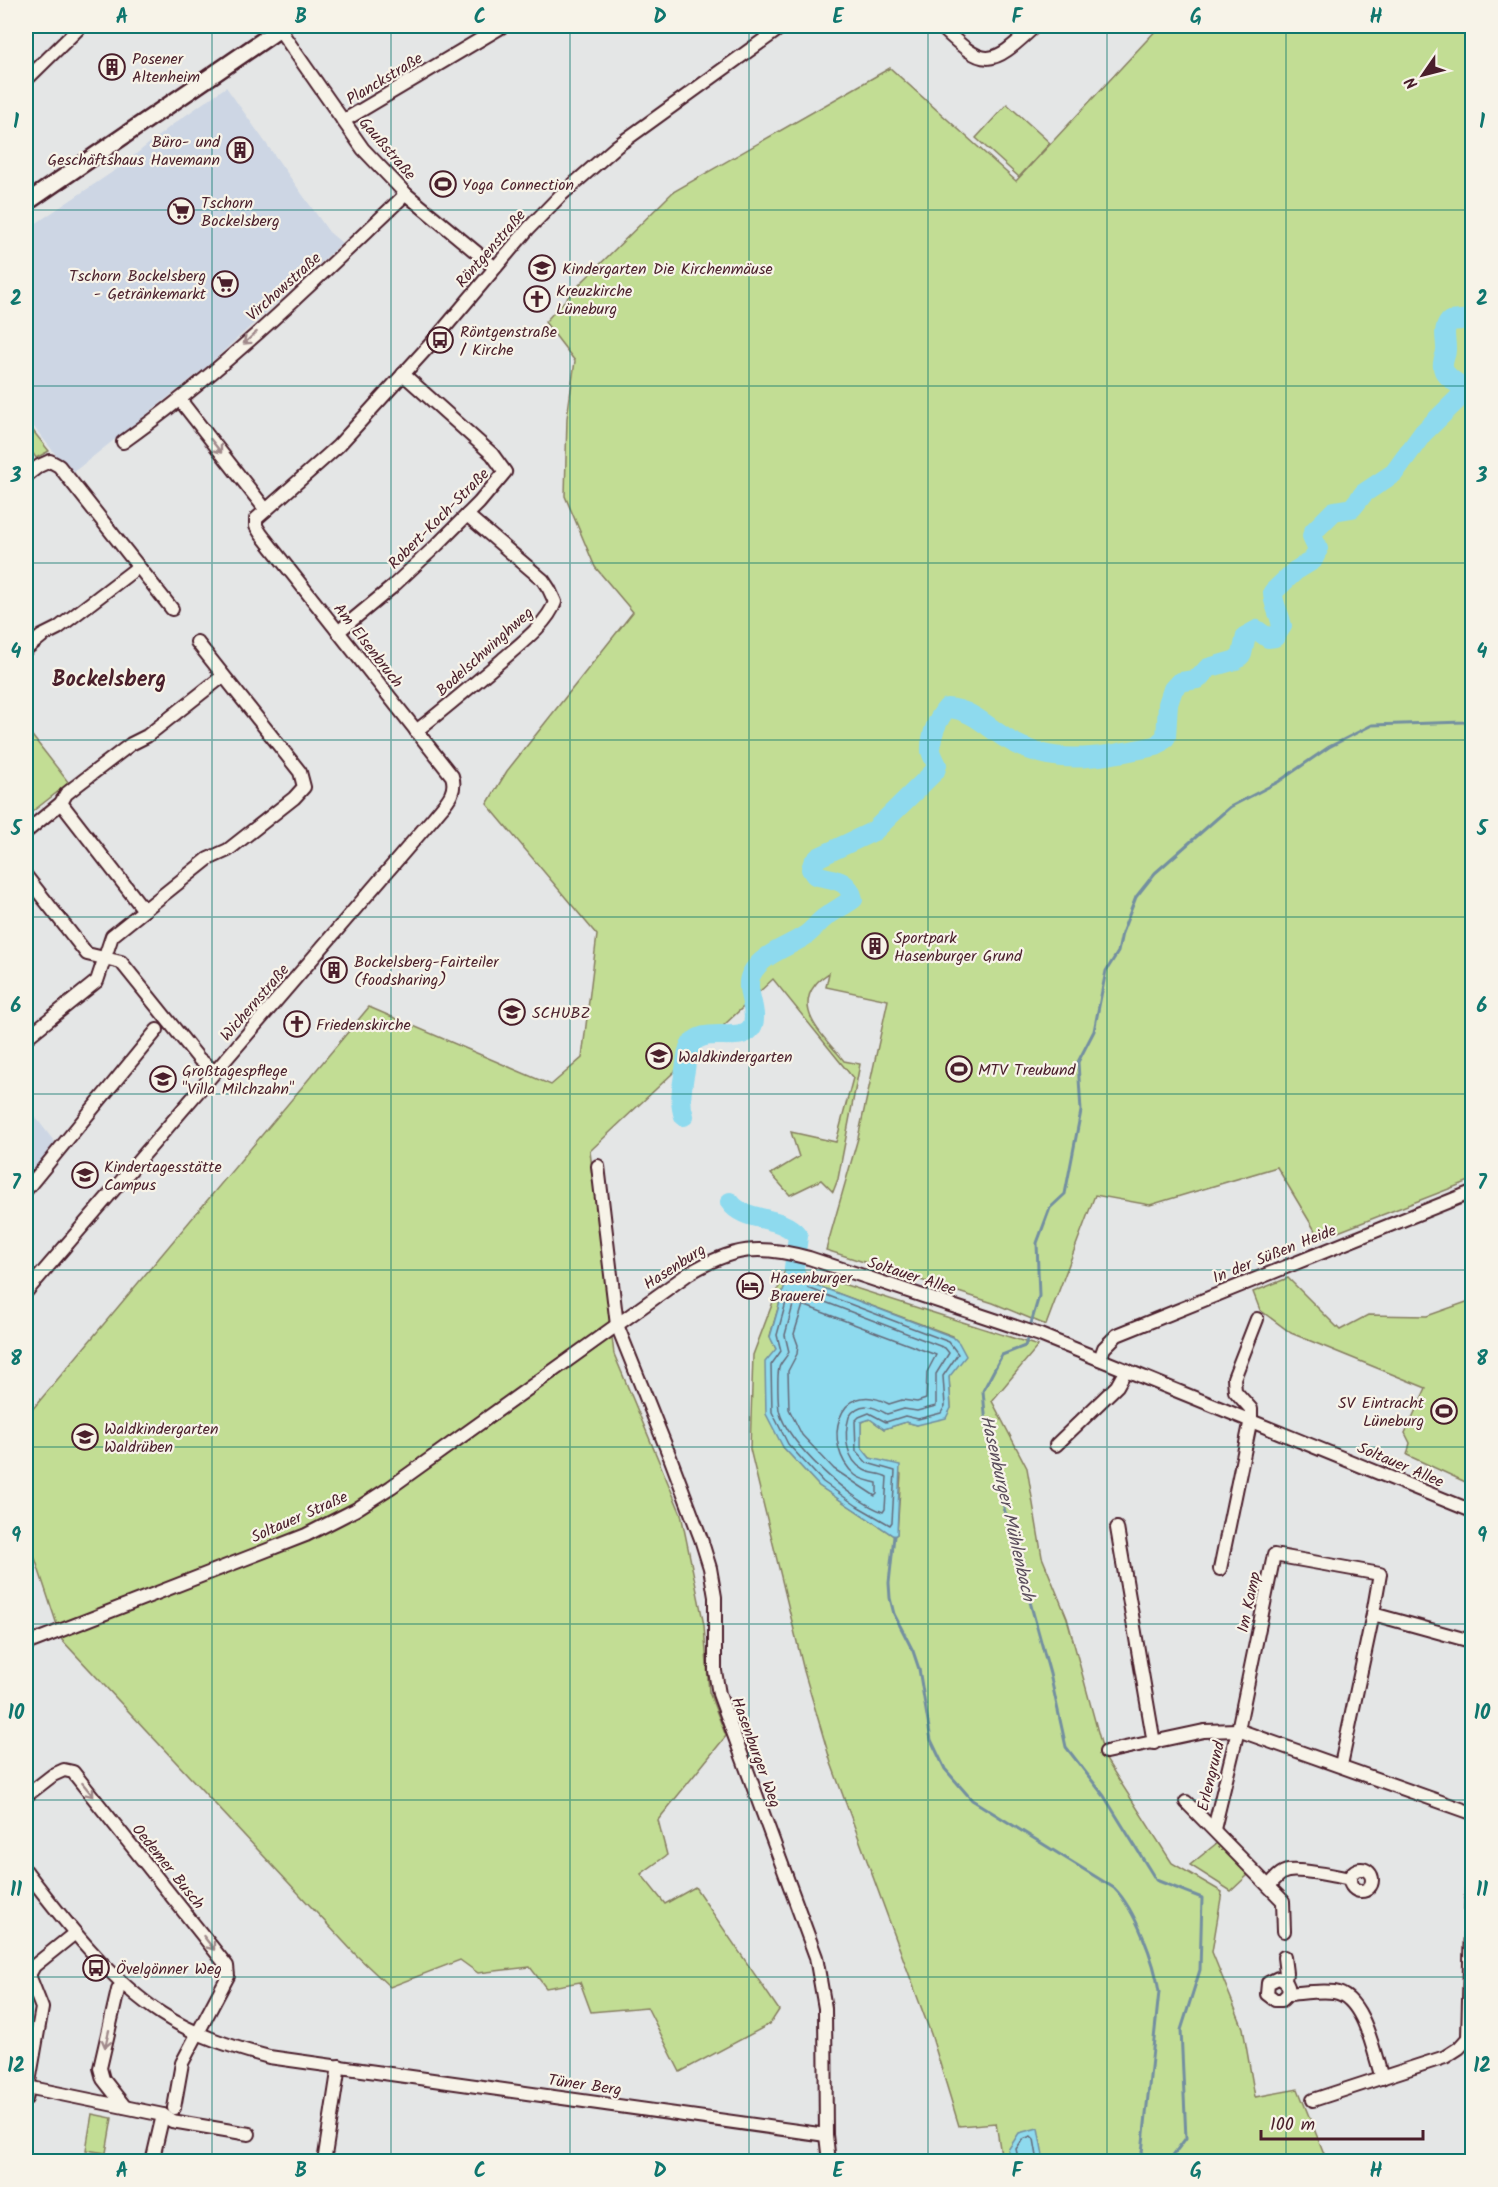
<svg xmlns="http://www.w3.org/2000/svg" width="1498" height="2187" viewBox="0 0 1498 2187" font-family="Kalam,sans-serif">
<style>
.built{fill:#cdd6e4}
.green{fill:#c2dd94;stroke:#867e60;stroke-width:1.5}
.water{fill:#8edaee;stroke:#738fa0;stroke-width:1.5}
.lines{fill:none;stroke-linecap:round;stroke-linejoin:round}
.shore{stroke:#656a79;stroke-width:1.5}
.stream{stroke:#738fa0;stroke-width:3}
.river{stroke:#8edaee;stroke-width:20}
.minor-casing{stroke:#4a1f2b;stroke-width:16}
.major-casing{stroke:#4a1f2b;stroke-width:20}
.minor{stroke:#f7f3e8;stroke-width:12}
.major{stroke:#f7f3e8;stroke-width:15}
.oneway{stroke:#a0898a}
.grid{fill:none;stroke:#0f766e;stroke-width:1.5;stroke-opacity:0.55}
.labels{text-anchor:middle;stroke-width:4.5;stroke-linejoin:round;paint-order:stroke}
.poi-label{font-size:16px;fill:#4a1f2b;stroke:#f7f3e8;text-anchor:start}
.street-label{font-size:16px;fill:#4a1f2b;stroke:#f7f3e8}
.water-label{font-size:18px;font-style:italic;fill:#5b4e5c;stroke:#f7f3e8}
.district-label{font-size:22px;font-weight:bold;fill:#4a1f2b;stroke:#f7f3e8}
.neatline{fill:none;stroke:#0f766e;stroke-width:2}
.grid-label{font-size:20px;text-anchor:middle;font-weight:bold;fill:#0f766e}
</style>
<rect width="100%" height="100%" fill="#e4e6e6"/>
<filter id="ink" filterUnits="userSpaceOnUse"><feTurbulence type="fractalNoise" baseFrequency=".0167" numOctaves="2"/><feDisplacementMap in="SourceGraphic" scale="12" xChannelSelector="R" yChannelSelector="G"/><feConvolveMatrix kernelMatrix="1 2 1 2 8 2 1 2 1" color-interpolation-filters="sRGB"/></filter>
<g filter="url(#ink)">
<g class="built">
<polygon points="226,87 329,232 342,243 205,368 71,474 26,417 26,230 120,167 172,125"/>
<polygon points="26,1105 64,1154 26,1200"/>
</g>
<g class="green">
<path d="M1160 26H1472V1180L1320 1239 1277 1167 1150 1205 1095 1195 1046 1325 993 1303 826 1250 858 1138 888 1000 826 987 829 973C825 976 818 980 815 985 793 1012 828 1041 844 1061L860 1064 838 1179 833 1192 821 1180 790 1195 771 1174 799 1157 791 1132 836 1142 853 1078 773 979 590 1151 614 1354 681 1514 704 1625 709 1692 726 1736 658 1820 667 1855 641 1874 665 1904 695 1887 779 2010 770 2024 680 2072 647 2007 591 2012 580 1982 546 1988 530 1967 478 1973 460 1960 390 1987 356 1955 62 1640 26 1531V1417L369 1007 551 1085 582 1058 597 935 487 804 507 771 633 612 595 567 565 496 567 418 575 361 545 322 581 283 673 192 890 68 1016 181Z"/>
<polygon points="1007,104 1050,143 1019,177 976,138"/>
<polygon points="26,422 49,451 36,458 26,443"/>
<polygon points="26,728 69,783 28,815 26,812"/>
<polygon points="787,1265 790,1267 770,1336 776,1349 783,1447 819,1486 894,1536 897,1534 901,1474 870,1458 861,1447 861,1422 870,1419 884,1429 906,1422 917,1425 951,1408 949,1377 953,1336 810,1283 802,1271 1038,1346 992,1401 1027,1468 1042,1557 1067,1618 1105,1758 1172,1863 1222,1892 1212,1952 1243,2028 1255,2097 1298,2089 1327,2161 1002,2161 996,2123 959,2126 931,2034 831,1763 804,1671 750,1449 753,1355"/>
<polygon points="1288,1278 1340,1330 1368,1315 1427,1316 1472,1300 1472,1485 1407,1455 1410,1443 1405,1433 1426,1388 1291,1333 1260,1310 1253,1292"/>
<polygon points="1217,1843 1248,1875 1231,1891 1190,1865"/>
<polygon points="92,2114 112,2118 106,2153 86,2150"/>
</g>
<g class="water">
<polygon points="790,1267 802,1271 810,1283 953,1337 959,1343 966,1356 949,1377 951,1408 946,1418 917,1425 906,1422 884,1429 870,1419 861,1422 861,1447 870,1458 900,1465 897,1534 894,1536 819,1486 783,1447 766,1414 765,1362 776,1349 770,1337"/>
<polygon points="1038,2128 1044,2161 1014,2161 1008,2150 1019,2133"/>
</g>
<g class="lines">
<g class="shore">
<polygon points="796,1275 808,1288 949,1342 958,1354 943,1376 945,1406 941,1413 918,1419 905,1416 886,1422 869,1413 859,1417 855,1421 856,1451 867,1463 895,1471 892,1522 890,1525 857,1506 823,1482 788,1444 772,1412 771,1365 781,1351 777,1335 793,1277"/>
<path d="M799 1292 945 1348 949 1353 936 1374V1406L917 1411 904 1409 887 1414C873 1406 860 1400 849 1417 844 1434 845 1460 864 1470 871 1474 880 1473 887 1477L885 1509 883 1512C852 1502 786 1443 779 1410 778 1402 777 1375 779 1368 780 1363 786 1358 789 1352L785 1335 796 1294Z"/>
<path d="M803 1305 936 1355 927 1372 926 1399 917 1402 902 1400 889 1404C837 1376 821 1446 855 1475 861 1480 870 1481 877 1483V1494L875 1496 834 1469 802 1435 789 1409 788 1371 797 1354 798 1345 794 1334Z"/>
<polyline points="1019,2162 1016,2149 1023,2139 1031,2136 1034,2139 1038,2162"/>
</g>
<g class="stream">
<polyline points="1030,1327 1039,1296 1037,1243 1050,1208 1065,1194 1081,1111 1078,1062 1094,1031 1106,971 1118,952 1122,933 1136,897 1155,873 1230,807 1278,782 1329,747 1372,725 1464,722 1472,718"/>
<polyline points="1029,1333 1025,1346 1002,1355 983,1391 986,1425 1005,1512 1020,1541 1027,1591 1050,1674 1066,1747 1104,1796 1156,1880 1202,1898 1200,1970 1181,2030 1186,2138 1168,2162"/>
<path d="M894 1536 889 1583 890 1598 894 1614 913 1651 919 1669 931 1740 945 1769 972 1800 1114 1888C1135 1909 1155 1962 1159 1992L1141 2162"/>
</g>
<g class="river">
<path d="M684 1116C679 1103 682 1088 684 1075 686 1067 686 1056 689 1048 701 1023 739 1045 751 1028 761 1014 743 990 751 975 762 953 789 947 806 935 812 931 817 924 823 919 832 912 843 906 853 899 848 878 833 880 815 875L811 869 813 863 819 857 874 831 935 771 937 765C935 761 932 755 931 751 930 736 938 718 947 708 972 709 987 727 1007 739 1057 769 1104 756 1156 746L1166 737 1168 704 1173 689 1180 682 1198 679 1208 668 1236 660 1242 654 1246 636 1257 630 1268 638 1275 637 1282 626C1280 614 1272 602 1273 592L1295 571 1313 560 1318 549 1312 536 1314 531 1334 511 1352 508 1364 493 1394 473 1423 433 1460 397 1464 390C1458 382 1449 380 1444 371 1440 362 1447 356 1446 348 1446 337 1442 330 1450 321L1472 319"/>
<path d="M730 1202C744 1223 781 1214 798 1236L794 1268 798 1294"/>
</g>
<g class="minor-casing">
<g id="minor">
<polyline points="277,26 363,149 406,194 494,267"/>
<path d="M940 26C985 68 989 69 1035 26"/>
<polyline points="26,80 81,26"/>
<polyline points="343,121 503,26"/>
<polyline points="180,400 266,510"/>
<path d="M123 442C224 371 316 279 406 194"/>
<polyline points="26,476 39,466 50,461 59,466 172,609"/>
<polyline points="338,632 391,588 437,545 479,503 505,472 492,454 403,374"/>
<polyline points="26,649 42,636 58,628 138,567"/>
<path d="M416 731C446 708 474 684 502 660 519 645 548 623 555 602L549 589 543 580 467 515"/>
<polyline points="61,803 144,910"/>
<polyline points="26,832 61,803 66,794 76,786 131,744 147,736 223,676"/>
<polyline points="26,876 87,954 121,962 199,1059 215,1072"/>
<polyline points="26,1038 97,981 112,936 208,859 228,850 294,798 304,787 300,772 197,642"/>
<polyline points="598,1166 617,1325 670,1457 701,1539 710,1568 715,1597 715,1671 719,1694 816,1957 825,2008 826,2135 829,2162"/>
<polyline points="26,1190 157,1030"/>
<path d="M26 1292 434 817C444 804 458 793 452 776L261 534 256 526V519L338 446 437 337 528 229 560 196 617 146 783 26"/>
<polyline points="1100,1359 1104,1348 1117,1335 1472,1192"/>
<polyline points="1056,1445 1117,1386 1126,1370"/>
<polyline points="1117,1528 1154,1743"/>
<polyline points="1220,1569 1251,1419 1251,1409 1235,1391 1234,1378 1257,1319"/>
<polyline points="1373,1614 1467,1640"/>
<path d="M26 1644 306 1535 355 1510 391 1487 688 1274C733 1247 759 1244 809 1258L1040 1335 1472 1511"/>
<polyline points="1106,1752 1204,1731 1238,1730 1472,1813"/>
<polyline points="26,1796 53,1775 64,1770 73,1772 227,1966 228,1976 182,2063 174,2108"/>
<polyline points="1186,1802 1283,1901 1284,1931"/>
<polyline points="1214,1829 1238,1730 1274,1555 1380,1574 1373,1614 1341,1765"/>
<circle cx="1361" cy="1880" r="11"/>
<path d="M26 1871C63 1919 110 1981 162 2014 194 2035 232 2047 269 2057L826 2135"/>
<path d="M1269 1886C1274 1880 1280 1872 1288 1871 1301 1869 1336 1876 1350 1879"/>
<polyline points="1284,1957 1286,1973 1285,1980"/>
<polyline points="122,1983 118,1990 100,2068 103,2079 125,2107"/>
<path d="M1288 1994C1290 1986 1286 1980 1278 1978L1268 1983 1267 1994 1275 2000H1282L1288 1994C1302 1993 1320 1990 1334 1992 1364 1996 1374 2054 1382 2078"/>
<polyline points="1468,2038 1472,1886"/>
<polyline points="27,2087 163,2115 172,2121 249,2134"/>
<polyline points="26,2099 42,2008 29,1975 34,1966 75,1933"/>
<polyline points="1313,2100 1445,2057 1459,2048 1468,2038 1472,2039"/>
<polyline points="152,2162 163,2115"/>
<polyline points="324,2162 339,2066"/>
</g>
</g>
<g class="major-casing">
<polyline id="major" points="26,203 284,26"/>
</g>
<use href="#minor" class="minor"/>
<use href="#major" class="major"/>
</g>
<defs><path id="oneway-shaft" d="M-6 0H5M1.5-3L5.5 0L1.5 3" fill="none" stroke-width="1.6" stroke-linecap="round" stroke-linejoin="round" transform="scale(1.5)"/></defs>
<g class="oneway">
<use href="#oneway-shaft" transform="translate(250 338) rotate(138)"/>
<use href="#oneway-shaft" transform="translate(216 446) rotate(52)"/>
<use href="#oneway-shaft" transform="translate(88 1790) rotate(51)"/>
<use href="#oneway-shaft" transform="translate(209 1943) rotate(52)"/>
<use href="#oneway-shaft" transform="translate(107 2039) rotate(103)"/>
</g>
</g>
<path class="grid" d="M212 26V2162M391 26V2162M570 26V2162M749 26V2162M928 26V2162M1107 26V2162M1286 26V2162M26 210H1472M26 386H1472M26 563H1472M26 740H1472M26 917H1472M26 1094H1472M26 1270H1472M26 1447H1472M26 1624H1472M26 1800H1472M26 1977H1472"/>
<defs>
<g id="building-ring" transform="scale(1.35)"><circle r="9.5" fill="#f7f3e8" stroke="#4a1f2b" stroke-width="1.5"/><path d="M-4-6H4V6H1V3H-1V6H-4ZM-2.5-4.3h1.7v1.8h-1.7ZM.8-4.3h1.7v1.8H.8ZM-2.5-1h1.7V.8h-1.7ZM.8-1h1.7V.8H.8Z" fill="#4a1f2b"/></g>
<g id="stadium-ring" transform="scale(1.35)"><circle r="9.5" fill="#f7f3e8" stroke="#4a1f2b" stroke-width="1.5"/><path d="M0-5a6.5 5 0 1 0 0 10a6.5 5 0 1 0 0-10ZM-3.5-1.8h7v3.6h-7Z" fill="#4a1f2b"/></g>
<g id="supermarket-ring" transform="scale(1.35)"><circle r="9.5" fill="#f7f3e8" stroke="#4a1f2b" stroke-width="1.5"/><path d="M-6-5.5h2.5l.6 2H6L4.5 2H-2.5L-4.4-4H-6ZM-1.5 3.2a1.3 1.3 0 1 0 .1 0ZM3 3.2a1.3 1.3 0 1 0 .1 0Z" fill="#4a1f2b"/></g>
<g id="school-ring" transform="scale(1.35)"><circle r="9.5" fill="#f7f3e8" stroke="#4a1f2b" stroke-width="1.5"/><path d="M0-5L7-2L0 1L-7-2ZM-4 1L0 2.5L4 1V4Q0 6-4 4Z" fill="#4a1f2b"/></g>
<g id="church-ring" transform="scale(1.35)"><circle r="9.5" fill="#f7f3e8" stroke="#4a1f2b" stroke-width="1.5"/><path d="M-1.2-6h2.4v3.5h3.3v2.4h-3.3V6h-2.4V-.1h-3.3v-2.4h3.3Z" fill="#4a1f2b"/></g>
<g id="bus-ring" transform="scale(1.35)"><circle r="9.5" fill="#f7f3e8" stroke="#4a1f2b" stroke-width="1.5"/><path d="M-5-6H5V4H4V6H2V4H-2V6H-4V4H-5ZM-3.5-4V0h7V-4ZM-3.5 1.2v1.5H-2V1.2ZM2 1.2v1.5H3.5V1.2Z" fill="#4a1f2b"/></g>
<g id="university-ring" transform="scale(1.35)"><circle r="9.5" fill="#f7f3e8" stroke="#4a1f2b" stroke-width="1.5"/><path d="M0-5L7-2L0 1L-7-2ZM-4 1L0 2.5L4 1V4Q0 6-4 4Z" fill="#4a1f2b"/></g>
<g id="hotel-ring" transform="scale(1.35)"><circle r="9.5" fill="#f7f3e8" stroke="#4a1f2b" stroke-width="1.5"/><path d="M-6-4.5h1.5V1H6V5H4.5V3h-9V5H-6ZM-4 0a1.8 1.8 0 1 1 3.6 0ZM.5 0V-2.5h3Q6-2.5 6 0Z" fill="#4a1f2b"/></g>
</defs>
<g fill-rule="evenodd">
<use href="#building-ring" x="112" y="67"/>
<use href="#building-ring" x="240" y="150"/>
<use href="#stadium-ring" x="443" y="184"/>
<use href="#supermarket-ring" x="181" y="211"/>
<use href="#school-ring" x="542" y="268"/>
<use href="#supermarket-ring" x="225" y="284"/>
<use href="#church-ring" x="537" y="299"/>
<use href="#bus-ring" x="440" y="340"/>
<use href="#building-ring" x="875" y="946"/>
<use href="#building-ring" x="334" y="970"/>
<use href="#university-ring" x="512" y="1012"/>
<use href="#church-ring" x="297" y="1024"/>
<use href="#school-ring" x="659" y="1056"/>
<use href="#stadium-ring" x="959" y="1069"/>
<use href="#school-ring" x="163" y="1079"/>
<use href="#school-ring" x="85" y="1175"/>
<use href="#hotel-ring" x="750" y="1286"/>
<use href="#stadium-ring" x="1444" y="1411"/>
<use href="#school-ring" x="85" y="1437"/>
<use href="#bus-ring" x="96" y="1968"/>
</g>
<g class="labels">
<g class="poi-label">
<text x="132" y="64">Posener<tspan x="132" dy="18">Altenheim</tspan></text>
<text x="220" y="147" text-anchor="end">Büro- und<tspan x="220" dy="18">Geschäftshaus Havemann</tspan></text>
<text x="462" y="190">Yoga Connection</text>
<text x="201" y="208">Tschorn<tspan x="201" dy="18">Bockelsberg</tspan></text>
<text x="562" y="274">Kindergarten Die Kirchenmäuse</text>
<text x="206" y="281" text-anchor="end">Tschorn Bockelsberg<tspan x="206" dy="18">- Getränkemarkt</tspan></text>
<text x="556" y="296">Kreuzkirche<tspan x="556" dy="18">Lüneburg</tspan></text>
<text x="460" y="337">Röntgenstraße<tspan x="460" dy="18">/ Kirche</tspan></text>
<text x="894" y="943">Sportpark<tspan x="894" dy="18">Hasenburger Grund</tspan></text>
<text x="354" y="967">Bockelsberg-Fairteiler<tspan x="354" dy="18">(foodsharing)</tspan></text>
<text x="532" y="1018">SCHUBZ</text>
<text x="316" y="1030">Friedenskirche</text>
<text x="678" y="1062">Waldkindergarten</text>
<text x="978" y="1075">MTV Treubund</text>
<text x="182" y="1076">Großtagespflege<tspan x="182" dy="18">"Villa Milchzahn"</tspan></text>
<text x="104" y="1172">Kindertagesstätte<tspan x="104" dy="18">Campus</tspan></text>
<text x="770" y="1283">Hasenburger<tspan x="770" dy="18">Brauerei</tspan></text>
<text x="1424" y="1408" text-anchor="end">SV Eintracht<tspan x="1424" dy="18">Lüneburg</tspan></text>
<text x="104" y="1434">Waldkindergarten<tspan x="104" dy="18">Waldrüben</tspan></text>
<text x="116" y="1974">Övelgönner Weg</text>
</g>
<g class="street-label">
<text transform="translate(384 78) rotate(-31)" y="6">Planckstraße</text>
<text transform="translate(388 148) rotate(49)" y="6">Gaußstraße</text>
<text transform="translate(490 248) rotate(-49)" y="6">Röntgenstraße</text>
<text transform="translate(283 286) rotate(-42)" y="6">Virchowstraße</text>
<text transform="translate(438 518) rotate(-45)" y="6">Robert-Koch-Straße</text>
<text transform="translate(369 645) rotate(52)" y="6">Am Elsenbruch</text>
<text transform="translate(484 651) rotate(-42)" y="6">Bodelschwinghweg</text>
<text transform="translate(254 1002) rotate(-49)" y="6">Wichernstraße</text>
<text transform="translate(1274 1253) rotate(-22)" y="6">In der Süßen Heide</text>
<text transform="translate(674 1266) rotate(-33)" y="6">Hasenburg</text>
<text transform="translate(912 1275) rotate(18)" y="6">Soltauer Allee</text>
<text transform="translate(1401 1464) rotate(23)" y="6">Soltauer Allee</text>
<text transform="translate(299 1516) rotate(-24)" y="6">Soltauer Straße</text>
<text transform="translate(1248 1602) rotate(-78)" y="6">Im Kamp</text>
<text transform="translate(757 1752) rotate(70)" y="6">Hasenburger Weg</text>
<text transform="translate(1210 1776) rotate(-76)" y="6">Erlengrund</text>
<text transform="translate(169 1866) rotate(51)" y="6">Oedemer Busch</text>
<text transform="translate(585 2084) rotate(8)" y="6">Tüner Berg</text>
</g>
<g class="water-label">
<text transform="translate(1008 1508) rotate(77)" y="6">Hasenburger Mühlenbach</text>
</g>
<g class="district-label">
<text x="109" y="686">Bockelsberg</text>
</g>
</g>
<rect width="1498" height="2187" fill="none" stroke="#f7f3e8" stroke-width="66"/>
<g transform="translate(1423 75) rotate(235)" stroke="#f7f3e8" stroke-width="4.5" paint-order="stroke">
<path d="M0-4.5L10 22L0 15L-10 22Z" fill="#4a1f2b"/>
<text y="-9" font-size="16" font-weight="bold" text-anchor="middle" fill="#4a1f2b">N</text>
</g>
<path d="M1261 2130v9h162v-9" fill="none" stroke="#4a1f2b" stroke-width="3"/>
<text x="1270" y="2130" font-size="18" fill="#4a1f2b" stroke="#f7f3e8" stroke-width="4.5" paint-order="stroke">100 m</text>
<rect x="33" y="33" width="1432" height="2121" class="neatline"/>
<g class="grid-label">
<text x="122" y="23">A</text>
<text x="301" y="23">B</text>
<text x="480" y="23">C</text>
<text x="660" y="23">D</text>
<text x="838" y="23">E</text>
<text x="1017" y="23">F</text>
<text x="1196" y="23">G</text>
<text x="1376" y="23">H</text>
<text x="16" y="128">1</text>
<text x="1482" y="128">1</text>
<text x="16" y="305">2</text>
<text x="1482" y="305">2</text>
<text x="16" y="482">3</text>
<text x="1482" y="482">3</text>
<text x="16" y="658">4</text>
<text x="1482" y="658">4</text>
<text x="16" y="835">5</text>
<text x="1482" y="835">5</text>
<text x="16" y="1012">6</text>
<text x="1482" y="1012">6</text>
<text x="16" y="1189">7</text>
<text x="1482" y="1189">7</text>
<text x="16" y="1365">8</text>
<text x="1482" y="1365">8</text>
<text x="16" y="1542">9</text>
<text x="1482" y="1542">9</text>
<text x="16" y="1719">10</text>
<text x="1482" y="1719">10</text>
<text x="16" y="1896">11</text>
<text x="1482" y="1896">11</text>
<text x="16" y="2072">12</text>
<text x="1482" y="2072">12</text>
<text x="122" y="2177">A</text>
<text x="301" y="2177">B</text>
<text x="480" y="2177">C</text>
<text x="660" y="2177">D</text>
<text x="838" y="2177">E</text>
<text x="1017" y="2177">F</text>
<text x="1196" y="2177">G</text>
<text x="1376" y="2177">H</text>
</g>
</svg>
